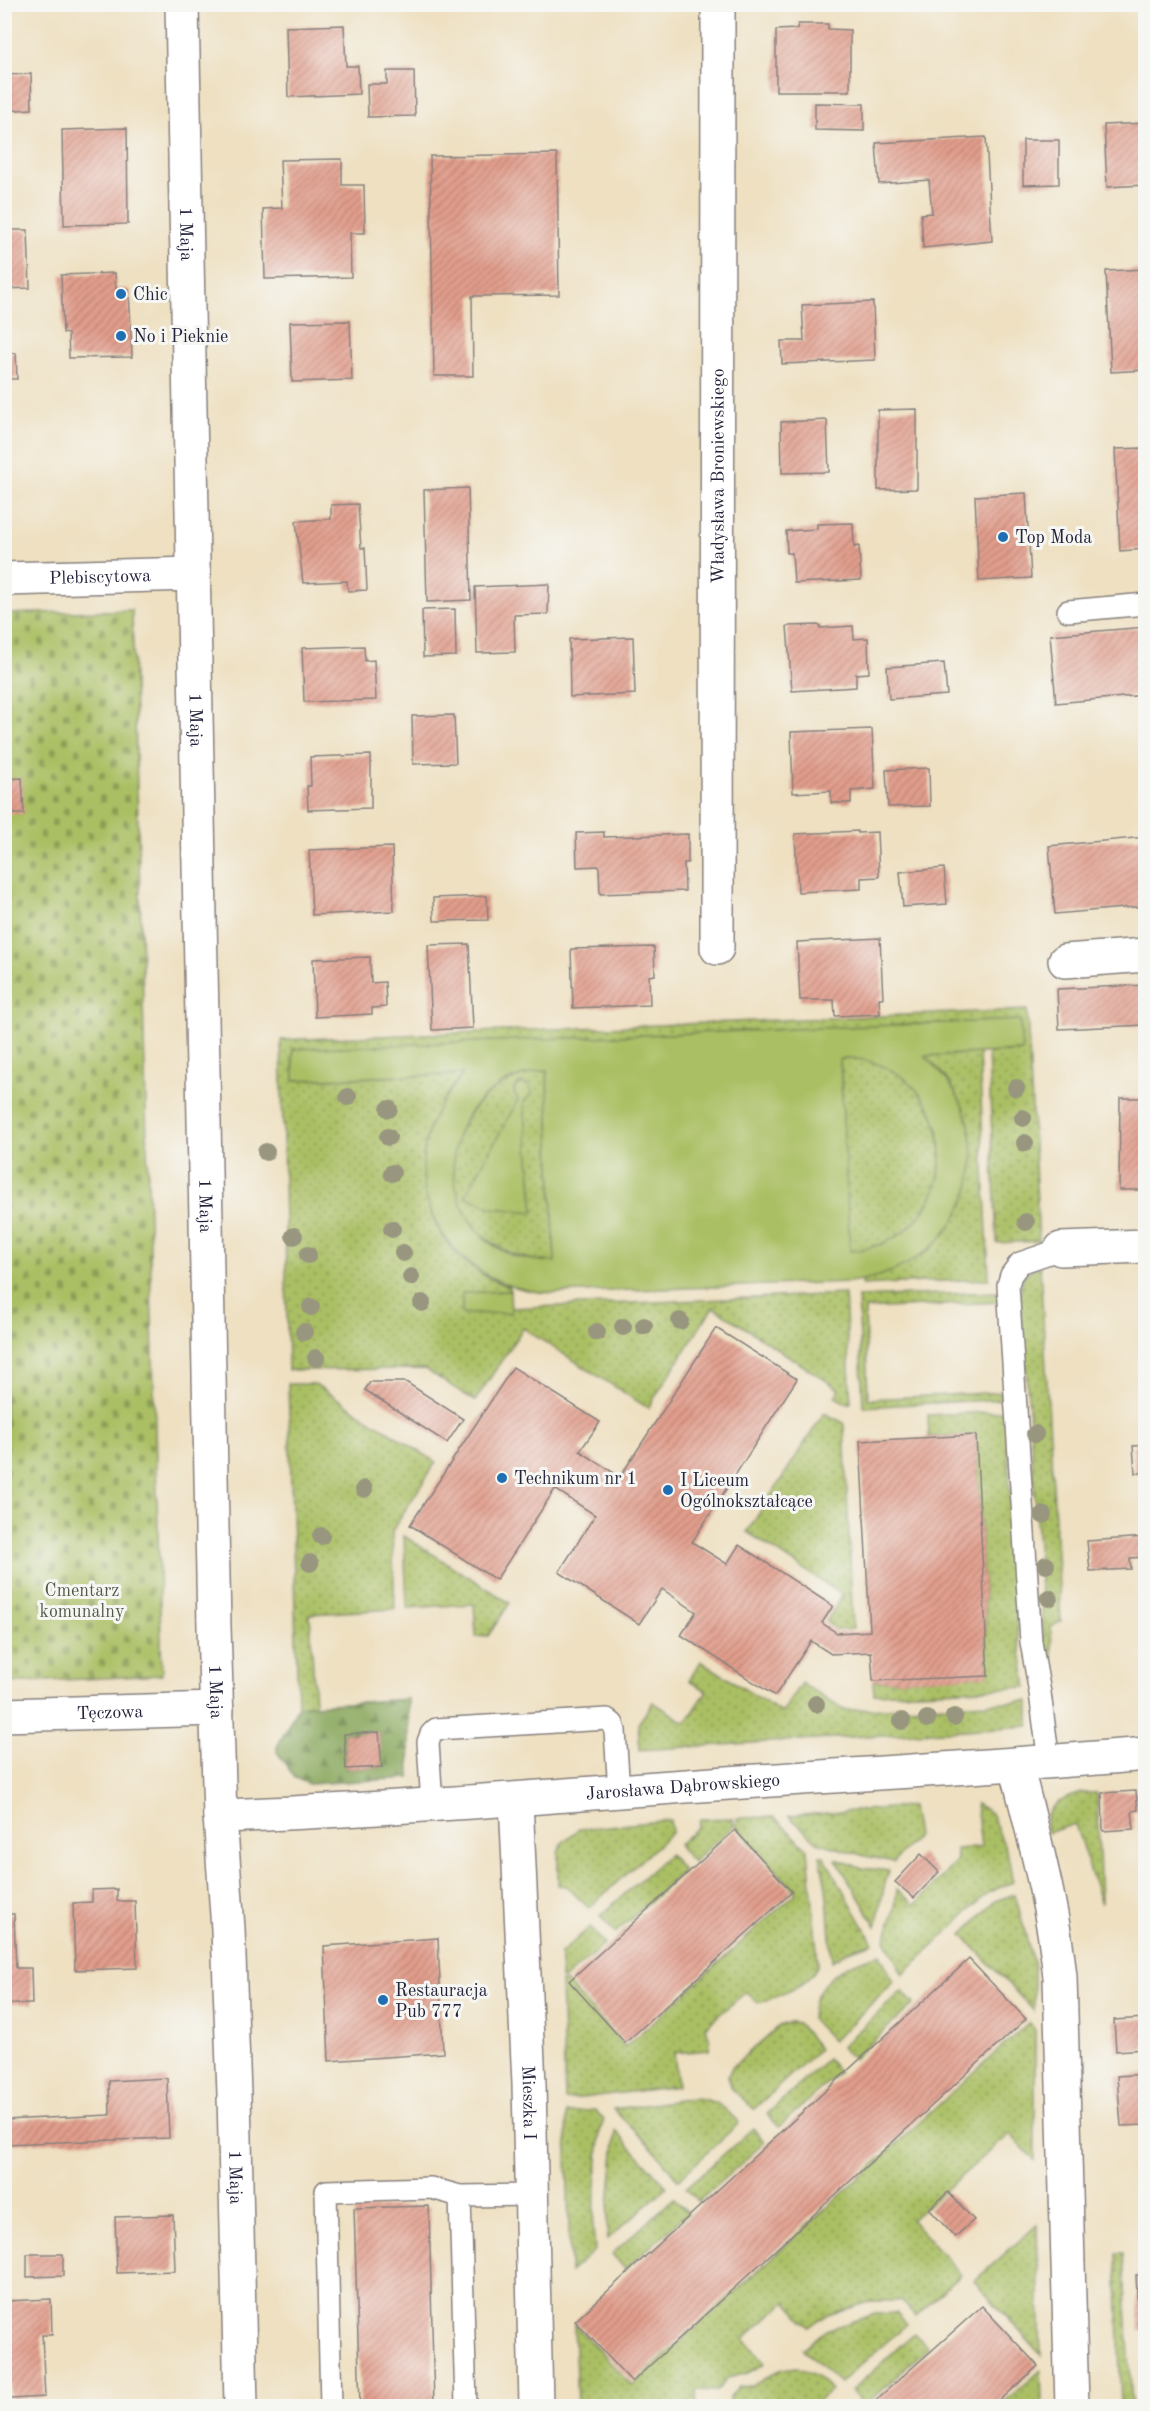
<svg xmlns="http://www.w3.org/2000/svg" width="1150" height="2411" viewBox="0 0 1150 2411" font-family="'Old Standard TT',serif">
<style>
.grass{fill:url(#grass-dots);stroke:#667050;stroke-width:1.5}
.forest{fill:url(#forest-firs);stroke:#54644a;stroke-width:1.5;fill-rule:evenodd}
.cemetery{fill:url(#cemetery-stones);stroke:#667050;stroke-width:1.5}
.pitch{fill:#aabf64;stroke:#667050;stroke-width:1.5;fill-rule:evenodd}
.building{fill:url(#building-hatch)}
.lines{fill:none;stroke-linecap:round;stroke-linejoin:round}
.lane-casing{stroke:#88817e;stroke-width:24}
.street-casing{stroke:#88817e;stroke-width:36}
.secondary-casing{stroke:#88817e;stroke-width:36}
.lane{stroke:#fff;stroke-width:21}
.street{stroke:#fff;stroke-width:33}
.secondary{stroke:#fff;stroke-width:33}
.tree{fill:#98967f}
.poi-dot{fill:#1f6fb2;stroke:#f6f6f2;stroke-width:2}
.labels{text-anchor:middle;stroke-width:6;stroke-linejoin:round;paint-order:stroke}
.street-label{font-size:18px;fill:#22223b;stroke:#f6f6f2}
.poi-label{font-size:18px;fill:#22223b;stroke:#f6f6f2;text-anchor:start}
.park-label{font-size:18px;fill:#525949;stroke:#f6f6f2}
</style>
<defs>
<pattern id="grass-dots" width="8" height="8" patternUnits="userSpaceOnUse" patternTransform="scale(1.5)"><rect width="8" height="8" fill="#aabf64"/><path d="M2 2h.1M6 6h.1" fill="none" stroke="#8a9b54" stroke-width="1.8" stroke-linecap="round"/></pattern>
<pattern id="forest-firs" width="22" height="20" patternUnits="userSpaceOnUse" patternTransform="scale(1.5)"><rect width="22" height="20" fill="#87a65a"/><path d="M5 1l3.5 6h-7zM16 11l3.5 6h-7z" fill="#6e874c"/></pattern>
<pattern id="cemetery-stones" width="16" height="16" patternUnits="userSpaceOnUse" patternTransform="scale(1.5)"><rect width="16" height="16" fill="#aabf64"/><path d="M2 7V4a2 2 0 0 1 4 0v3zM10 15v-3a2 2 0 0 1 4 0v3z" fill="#8a9b54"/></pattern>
<pattern id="building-hatch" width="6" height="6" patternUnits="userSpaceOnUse" patternTransform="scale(1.5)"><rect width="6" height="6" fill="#e29e8c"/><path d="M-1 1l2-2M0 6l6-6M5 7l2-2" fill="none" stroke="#b78074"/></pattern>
</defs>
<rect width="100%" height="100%" fill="#f6f6f2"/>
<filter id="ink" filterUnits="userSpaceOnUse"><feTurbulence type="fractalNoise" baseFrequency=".0167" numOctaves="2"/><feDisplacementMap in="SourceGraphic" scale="12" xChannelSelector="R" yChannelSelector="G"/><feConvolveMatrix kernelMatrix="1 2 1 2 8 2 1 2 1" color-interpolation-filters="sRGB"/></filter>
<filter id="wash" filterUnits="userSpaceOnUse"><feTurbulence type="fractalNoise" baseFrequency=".008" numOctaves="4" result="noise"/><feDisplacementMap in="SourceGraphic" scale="24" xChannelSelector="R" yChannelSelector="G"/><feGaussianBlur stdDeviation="1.35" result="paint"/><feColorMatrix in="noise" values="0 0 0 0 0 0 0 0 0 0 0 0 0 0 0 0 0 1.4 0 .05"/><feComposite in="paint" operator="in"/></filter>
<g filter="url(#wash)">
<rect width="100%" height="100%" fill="#eee0c1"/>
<g class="grass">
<path d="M1027 1010 1039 1241 997 1243 988 1053 1022 1051 293 1050 294 1080 463 1074C398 1145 414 1254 510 1287V1291L462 1293 511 1312V1308L845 1294 851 1403H846L835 1397 839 1389 713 1307 648 1408 523 1328 475 1401 425 1369 288 1370 281 1040Z"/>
<path d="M979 1053 989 1279 862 1285V1280C876 1278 887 1271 900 1265 909 1261 921 1257 929 1250 941 1240 949 1228 956 1214 984 1159 972 1095 924 1056Z"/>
<path d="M840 1058C968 1056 977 1240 849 1251Z"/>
<path d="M547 1070 555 1262C424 1257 417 1088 547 1070Z"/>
<polygon points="1040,1267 1061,1621 1051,1627 1053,1679 1044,1642 1028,1395 1019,1298 1023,1278 1031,1270"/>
<polygon points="999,1292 1000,1302 865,1309 868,1399 1004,1392 1005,1399 863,1407 858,1297"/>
<polygon points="288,1384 315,1384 436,1462 392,1531 395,1609 310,1614 315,1704 298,1706"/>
<polygon points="1006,1411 1017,1629 1027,1687 874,1694 873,1681 988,1675 976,1435 929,1437 928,1415"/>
<polygon points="824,1413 844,1423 853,1629 837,1630 826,1622 843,1595 747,1532"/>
<polygon points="404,1536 510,1603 488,1636 476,1637 474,1604 407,1608"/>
<polygon points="701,1661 782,1713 801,1683 844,1710 1029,1701 1029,1726 640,1750 638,1724 653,1702 686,1723 707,1691 689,1680"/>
<path d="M1081 1793H1097L1101 1904 1075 1824 1047 1833C1041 1808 1060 1799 1081 1793Z"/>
<polygon points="976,1804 991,1813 1008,1855 1013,1882 989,1892 903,1975 885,1940 895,1907 897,1889 915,1905 957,1861 956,1849 981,1847"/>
<polygon points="912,1806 917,1836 894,1862 865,1856 817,1842 789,1816"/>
<path d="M774 1817 808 1849 818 1963C811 1986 779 1996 758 2003L746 1992 705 2027 710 2039 709 2050 674 2053 678 2086 565 2100 561 1982H566L625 2047 796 1893 737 1827V1818Z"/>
<polygon points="733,1818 734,1826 693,1862 678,1845 698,1827 700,1819"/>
<polygon points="670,1820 672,1832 589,1908 566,1886 558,1885 558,1852 563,1842 579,1829"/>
<polygon points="669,1854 684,1871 615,1933 600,1916"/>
<polygon points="820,1856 824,1856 873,1943 848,1951 832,1961 826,1887"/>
<path d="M836 1859 863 1868 889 1871C882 1888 881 1908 876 1926Z"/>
<polygon points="1015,1894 1034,1966 1034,2011 962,1935 995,1901"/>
<polygon points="590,1927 605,1944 564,1979 561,1979 561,1953"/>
<path d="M880 1954 894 1982 833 2041 811 2019C813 1979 845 1964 880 1954Z"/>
<polygon points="902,1991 914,2004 853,2059 841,2047"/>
<polygon points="790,2022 798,2023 819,2049 754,2109 732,2089 728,2076 732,2067 779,2026"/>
<polygon points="1029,2022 1035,2030 1035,2161 1010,2134 911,2220 961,2274 916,2316 901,2301 871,2301 820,2319 809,2327 786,2301 744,2339 765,2363 748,2373 728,2378 717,2391 697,2390 696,2406 577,2406 574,2324 632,2386"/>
<polygon points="827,2059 839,2072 779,2127 767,2114"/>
<path d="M694 2098C718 2100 724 2107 739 2123L678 2180 655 2151 613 2109Z"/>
<polygon points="595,2110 604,2119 600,2132 593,2227 595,2250 570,2272 566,2113"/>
<polygon points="753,2128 765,2142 698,2202 686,2188"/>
<polygon points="616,2131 667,2187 608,2239 607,2225"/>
<polygon points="674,2198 688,2213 625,2269 612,2254"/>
<polygon points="1037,2225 1041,2355 974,2281"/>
<polygon points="1116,2253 1123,2253 1132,2406 1121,2406"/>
<polygon points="897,2313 907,2324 840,2383 803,2349 826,2330 875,2314"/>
<polygon points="914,2333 928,2348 864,2406 851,2391"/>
<polygon points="797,2367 817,2376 831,2391 812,2406 729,2406 729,2398 739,2387 752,2386 782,2369"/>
<polygon points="1041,2370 1042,2406 1000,2406"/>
</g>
<path class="forest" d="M408 1699 410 1778 309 1784 295 1778 277 1752V1747L298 1706ZM379 1732 381 1767 346 1769 344 1734Z"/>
<polygon class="cemetery" points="132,610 162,1675 5,1683 5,614"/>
<g class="pitch">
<path d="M1020 1020 1022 1051 925 1056C942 1073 958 1091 966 1115 994 1200 934 1272 850 1282L556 1293C470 1293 404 1218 428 1133 434 1109 449 1093 463 1074L294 1080 293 1049ZM851 1058C972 1072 970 1241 850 1251L840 1059ZM547 1070 555 1262H554C538 1261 524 1260 509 1254 487 1244 468 1224 460 1201 436 1134 479 1078 547 1070Z"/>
<polygon points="523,1083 529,1086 532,1093 524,1102 534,1212 492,1208 465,1196 518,1100 514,1092 516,1086"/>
<polygon points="510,1291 511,1313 462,1314 462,1293"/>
</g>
<g id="blocks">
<g class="building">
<polygon points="798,24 828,24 828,29 850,30 850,91 776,91 776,30 797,29"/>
<polygon points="344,25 346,66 358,66 359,94 288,97 286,27"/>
<polygon points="387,71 414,71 415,116 368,117 367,84 387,84"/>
<polygon points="31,74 32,109 4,111 4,75"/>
<polygon points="815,103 864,104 864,131 815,130"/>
<polygon points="1146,123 1146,185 1107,187 1104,125"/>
<polygon points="127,128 128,224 64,225 62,130"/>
<polygon points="986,137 992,241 923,248 921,214 932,213 929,180 879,184 876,143"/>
<polygon points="1023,140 1059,140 1059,184 1023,185"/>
<polygon points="557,154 559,295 472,296 473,376 434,376 430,156"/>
<polygon points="342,159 342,185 364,185 365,233 350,233 351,277 265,279 263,209 282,208 280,160"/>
<polygon points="4,230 28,230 30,288 4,289"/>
<polygon points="1146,269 1146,370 1111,372 1106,271"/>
<polygon points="115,273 116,289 129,289 132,357 69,358 68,334 63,333 61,275"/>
<polygon points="873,302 875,360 782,364 781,341 804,341 802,305"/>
<polygon points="350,321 352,380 292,382 290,322"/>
<polygon points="16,353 17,379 4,379 4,354"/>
<polygon points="917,409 917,489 878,490 878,410"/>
<polygon points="827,420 829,472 782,473 781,422"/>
<polygon points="1146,448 1146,549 1120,551 1115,449"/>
<polygon points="468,488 471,600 427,602 424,490"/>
<polygon points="1026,493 1031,578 979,581 975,496"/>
<polygon points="358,504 361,548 365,548 367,590 348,591 347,581 303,583 296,521 331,519 331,505"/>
<polygon points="853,523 854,547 859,546 861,580 794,583 792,553 787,553 786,531 817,529 817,524"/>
<polygon points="549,584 548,614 514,615 515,652 477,653 475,587"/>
<polygon points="455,609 456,656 423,657 422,610"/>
<polygon points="820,625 820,628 853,626 854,639 868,638 869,673 856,674 856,687 792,691 787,626"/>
<polygon points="1146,627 1146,695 1056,703 1050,635"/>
<polygon points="633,637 635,694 570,697 569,639"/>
<polygon points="364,646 365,661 374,660 376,700 304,702 302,648"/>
<polygon points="944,663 947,695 889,699 887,667"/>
<polygon points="454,715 456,763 413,764 412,716"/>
<polygon points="872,729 875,789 851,791 851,803 831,803 831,791 793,793 791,732"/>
<polygon points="371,755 371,808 308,810 307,786 311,786 310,757"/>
<polygon points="929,768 930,806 888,807 886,770"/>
<polygon points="22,778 24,814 4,814 4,779"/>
<polygon points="858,831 858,833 877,832 879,877 861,878 861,889 798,892 795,834"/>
<polygon points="604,832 604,837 688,834 688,863 684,863 685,891 600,894 599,866 577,867 576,833"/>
<polygon points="1146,837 1146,906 1055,914 1049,846"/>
<polygon points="392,847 394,911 312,915 309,850"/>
<polygon points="944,868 947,904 903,907 900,872"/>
<polygon points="487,896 488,920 434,921 433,898"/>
<polygon points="880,938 883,998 879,998 880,1014 835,1016 834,1000 800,1000 797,942"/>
<polygon points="469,944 473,1028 432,1030 428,945"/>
<polygon points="654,947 655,975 649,976 650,1005 573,1008 571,949"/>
<polygon points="370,957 371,983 385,982 386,1007 372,1008 372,1014 315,1017 313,959"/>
<polygon points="1146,985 1146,1025 1059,1029 1057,989"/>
<polygon points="1120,1098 1146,1098 1146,1190 1119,1190"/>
<polygon points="716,1328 797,1379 692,1542 727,1564 739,1545 833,1606 822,1623 837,1633 870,1631 860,1441 976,1435 988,1676 873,1681 871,1652 831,1654 811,1641 775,1696 681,1635 696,1612 662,1589 639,1624 559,1572 595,1515 555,1489 496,1580 410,1525 513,1367 600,1422 580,1451 620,1477"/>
<polygon points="370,1382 406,1382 463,1419 447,1443 365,1390"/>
<polygon points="1146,1445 1146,1473 1135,1473 1133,1446"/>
<polygon points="1146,1537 1146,1557 1130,1558 1131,1569 1090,1571 1087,1541"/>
<polygon points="379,1732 382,1767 346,1769 344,1734"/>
<polygon points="1136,1791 1138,1810 1132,1811 1134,1829 1103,1831 1102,1793"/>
<polygon points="735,1830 792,1892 625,2043 569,1981"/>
<polygon points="921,1854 939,1872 914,1898 895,1882"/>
<polygon points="117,1889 117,1901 135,1901 137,1968 75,1970 73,1903 92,1902 92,1890"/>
<polygon points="4,1914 14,1914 16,1968 31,1968 32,2004 4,2004"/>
<polygon points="438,1938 443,2053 329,2061 324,1946"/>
<polygon points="969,1959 1026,2019 632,2382 575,2321"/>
<polygon points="1146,2018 1146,2049 1116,2051 1114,2020"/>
<polygon points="1146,2074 1146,2125 1121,2126 1117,2076"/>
<polygon points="167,2078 169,2138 4,2144 4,2120 110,2115 109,2081"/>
<polygon points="948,2192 974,2220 955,2237 929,2209"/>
<polygon points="429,2206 434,2406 360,2406 354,2208"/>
<polygon points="173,2215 175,2271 117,2273 115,2217"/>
<polygon points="27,2254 63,2254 63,2276 27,2277"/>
<polygon points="1136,2275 1146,2275 1146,2330 1139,2330"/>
<polygon points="51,2299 52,2335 42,2335 45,2397 10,2399 6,2301"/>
<polygon points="982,2306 1038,2366 994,2406 869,2406"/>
</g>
</g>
</g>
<g filter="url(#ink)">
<use href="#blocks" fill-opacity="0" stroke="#88817e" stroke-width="1.5"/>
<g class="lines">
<g class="lane-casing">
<g id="lane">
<polyline points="1068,611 1146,604"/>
<polyline points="1049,1762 1040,1693 1031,1642 1008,1285 1011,1275 1020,1263 1061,1249"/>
<polyline points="432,1805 428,1742 431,1734 436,1729 607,1719 613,1724 615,1731 619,1791"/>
<polyline points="460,2196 466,2406"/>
<polyline points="331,2406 326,2191 431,2188 460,2196 531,2195"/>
</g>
</g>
<g class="street-casing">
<g id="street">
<path id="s1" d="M4 579 194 574"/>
<path id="s2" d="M717 948 718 4"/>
<polyline points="1065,961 1146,955"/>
<polyline points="1061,1249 1146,1246"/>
<path id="s3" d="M4 1715 217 1709"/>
<path d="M1016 1764C1033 1835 1053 1904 1060 1977L1072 2406"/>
<path id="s4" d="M516 1800 529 2084 536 2406"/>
<path id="s5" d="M220 1816C354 1811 487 1801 620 1791 795 1777 970 1769 1146 1754"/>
</g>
</g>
<g class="secondary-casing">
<g id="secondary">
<path id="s6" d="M182 4 214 1627 220 1816 228 1929 234 2094 241 2406"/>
</g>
</g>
<use href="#lane" class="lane"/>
<use href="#street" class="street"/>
<use href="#secondary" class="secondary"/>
</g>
<g class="tree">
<circle cx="1016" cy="1088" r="9"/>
<circle cx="348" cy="1097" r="9"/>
<circle cx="389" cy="1109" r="9"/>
<circle cx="1023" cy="1118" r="9"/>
<circle cx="388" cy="1137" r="9"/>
<circle cx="1025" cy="1143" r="9"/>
<circle cx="266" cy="1152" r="9"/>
<circle cx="392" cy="1173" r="9"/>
<circle cx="1026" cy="1222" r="9"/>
<circle cx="392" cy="1229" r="9"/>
<circle cx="294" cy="1236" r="9"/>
<circle cx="403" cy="1253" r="9"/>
<circle cx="308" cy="1255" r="9"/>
<circle cx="411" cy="1277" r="9"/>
<circle cx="422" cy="1303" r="9"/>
<circle cx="311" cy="1307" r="9"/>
<circle cx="680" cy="1321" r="9"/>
<circle cx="644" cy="1326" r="9"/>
<circle cx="623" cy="1327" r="9"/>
<circle cx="304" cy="1332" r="9"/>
<circle cx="597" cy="1332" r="9"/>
<circle cx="316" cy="1358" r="9"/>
<circle cx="1035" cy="1434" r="9"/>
<circle cx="364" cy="1489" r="9"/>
<circle cx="1043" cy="1515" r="9"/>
<circle cx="321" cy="1536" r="9"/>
<circle cx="310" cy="1563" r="9"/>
<circle cx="1046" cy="1565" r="9"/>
<circle cx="1049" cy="1598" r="9"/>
<circle cx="816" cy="1704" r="9"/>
<circle cx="954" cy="1717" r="9"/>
<circle cx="927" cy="1719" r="9"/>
<circle cx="902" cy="1721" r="9"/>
</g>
</g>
<g class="poi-dot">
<circle cx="121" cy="294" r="6"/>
<circle cx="121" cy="336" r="6"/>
<circle cx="1003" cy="537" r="6"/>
<circle cx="502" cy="1478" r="6"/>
<circle cx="668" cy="1490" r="6"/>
<circle cx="383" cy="2000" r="6"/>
</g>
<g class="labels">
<g class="street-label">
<text dy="6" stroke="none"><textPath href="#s6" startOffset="230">1 Maja</textPath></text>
<text dy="6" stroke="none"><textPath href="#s2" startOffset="472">Władysława Broniewskiego</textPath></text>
<text dy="6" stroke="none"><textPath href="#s1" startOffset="96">Plebiscytowa</textPath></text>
<text dy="6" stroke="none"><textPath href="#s6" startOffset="716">1 Maja</textPath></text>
<text dy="6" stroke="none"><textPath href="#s6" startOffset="1202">1 Maja</textPath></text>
<text dy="6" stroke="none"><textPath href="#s6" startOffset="1688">1 Maja</textPath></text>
<text dy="6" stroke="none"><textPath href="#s3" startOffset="106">Tęczowa</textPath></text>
<text dy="6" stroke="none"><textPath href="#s5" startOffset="464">Jarosława Dąbrowskiego</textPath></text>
<text dy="6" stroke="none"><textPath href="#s4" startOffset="303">Mieszka I</textPath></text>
<text dy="6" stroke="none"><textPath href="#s6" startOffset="2174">1 Maja</textPath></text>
</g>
<g class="poi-label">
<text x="133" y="300">Chic</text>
<text x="133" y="342">No i Pieknie</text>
<text x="1015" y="543">Top Moda</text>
<text x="514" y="1484">Technikum nr 1</text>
<text x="680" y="1486">I Liceum<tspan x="680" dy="21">Ogólnokształcące</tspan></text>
<text x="395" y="1996">Restauracja<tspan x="395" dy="21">Pub 777</tspan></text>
</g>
<g class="park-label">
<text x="82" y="1596">Cmentarz<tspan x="82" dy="21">komunalny</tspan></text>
</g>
</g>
<rect width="1150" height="2411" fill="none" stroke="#f6f6f2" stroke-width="24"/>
</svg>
